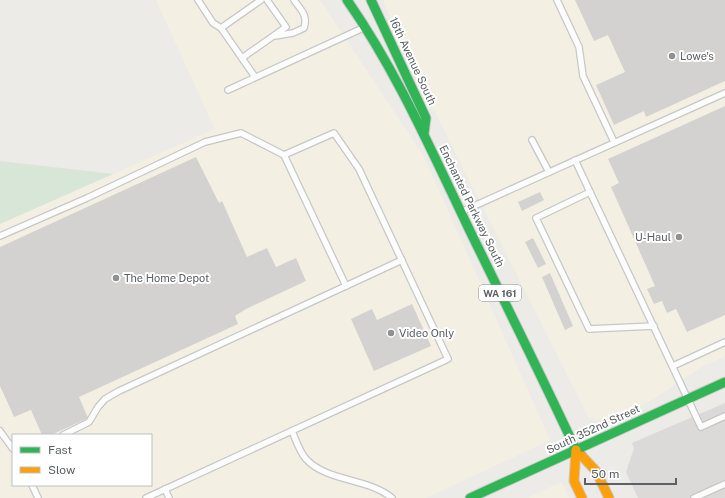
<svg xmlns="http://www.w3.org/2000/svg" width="725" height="498" viewBox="0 0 725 498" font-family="'Public Sans',sans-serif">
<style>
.commercial{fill:#f3f0e3;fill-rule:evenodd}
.industrial{fill:#dcdad8}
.green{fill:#d7e6d6}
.building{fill:#d3d2d0}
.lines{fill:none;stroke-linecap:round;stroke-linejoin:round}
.lane-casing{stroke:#c7c7c7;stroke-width:8}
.fast-casing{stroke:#c9c9c8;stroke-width:11}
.slow-casing{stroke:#c9c9c8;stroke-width:11}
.lane{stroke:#fcfcfc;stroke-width:5.5}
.fast{stroke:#30b455;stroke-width:9}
.slow{stroke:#ff9f0a;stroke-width:9}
.poi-dot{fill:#8f9192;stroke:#fff;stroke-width:1.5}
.labels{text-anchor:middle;stroke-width:4;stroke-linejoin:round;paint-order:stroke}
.shield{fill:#fff;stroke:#8e9092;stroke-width:1}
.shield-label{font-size:10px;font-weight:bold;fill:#5d6064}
.poi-label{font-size:11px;fill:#5d6064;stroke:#fff;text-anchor:start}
.street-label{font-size:11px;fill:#5d6064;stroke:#fff}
</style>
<rect width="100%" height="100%" fill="#ecebe8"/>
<g class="commercial">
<path d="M156 0H320L424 157 550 440 426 498H0V224L215 129ZM13 435H151V485H13Z"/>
<polygon points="383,0 725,0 725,356 703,366 658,396 623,416 606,420 589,418 408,58"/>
<polygon points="562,482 569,498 528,498 555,485"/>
</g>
<polygon class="industrial" points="725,403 725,498 638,498 626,472 634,448 632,443"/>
<polygon class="green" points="0,161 113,174 0,224"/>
<g class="building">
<polygon points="575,0 725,0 725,81 646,117 644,111 614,125 596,85 625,72 608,35 594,41"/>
<polygon points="725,106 725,315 687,332 676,309 667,313 662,301 654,304 647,289 655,286 611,187 619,183 608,159"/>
<polygon points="196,157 219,203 222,201 247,257 267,248 276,267 296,258 306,281 246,309 235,316 238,324 79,397 88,418 51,435 42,435 31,410 14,417 0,386 0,247"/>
<polygon points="540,192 544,200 522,211 518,202"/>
<polygon points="533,238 546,264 538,268 525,242"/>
<polygon points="550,273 573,326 565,330 542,277"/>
<polygon points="412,304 431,346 374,371 351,319 372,309 377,320"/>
</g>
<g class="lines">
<g class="lane-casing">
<g id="lane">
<polyline points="198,0 213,23 221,28"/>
<polyline points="557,0 579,47 583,76 614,142"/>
<path d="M275 36 293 33 304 28C308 15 301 10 294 0"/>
<polyline points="242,58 286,27 267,0"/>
<polyline points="255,77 221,28 261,0"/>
<polyline points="228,90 363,28"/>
<polyline points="532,140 549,172"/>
<polyline points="575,160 590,192"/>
<polyline points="463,211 725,93"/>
<polyline points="0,236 87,198 205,142 241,133 284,155"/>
<polyline points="654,326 589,329 536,218 590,192 701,427 725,416"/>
<polyline points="673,366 725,342"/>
<polyline points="0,431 13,449"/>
<path d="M292 431C296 440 299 451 306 459 327 482 369 478 392 498"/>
<polyline points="63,435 89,422 98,407 105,399 119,391 402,260"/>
<polyline points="32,485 38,498"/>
<polyline points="165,489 169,498"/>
<polyline points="146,498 448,359 359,169 334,133 284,155 346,286"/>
<polyline points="694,498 725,484"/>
</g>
</g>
<g class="fast-casing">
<g id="fast">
<path d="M347 0C396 70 431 150 468 227 504 301 541 375 576 450L582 456"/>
<polyline points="371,0 426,118 424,134"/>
<polyline points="470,498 725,382"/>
</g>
</g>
<g class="slow-casing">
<g id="slow">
<polyline points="576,450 574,481 582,498"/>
<polyline points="582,456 596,471 609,498"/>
</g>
</g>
<use href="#lane" class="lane"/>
<use href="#fast" class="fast"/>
<use href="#slow" class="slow"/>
</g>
<g class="poi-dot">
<circle cx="672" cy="56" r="4"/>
<circle cx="679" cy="237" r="4"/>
<circle cx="116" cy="278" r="4"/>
<circle cx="391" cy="333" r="4"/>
</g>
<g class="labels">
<rect class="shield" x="479" y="285" width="42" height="16" rx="3"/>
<g class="shield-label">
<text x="500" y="297">WA 161</text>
</g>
<g class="poi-label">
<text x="680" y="60">Lowe's</text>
<text x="671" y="241" text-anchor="end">U-Haul</text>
<text x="124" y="282">The Home Depot</text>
<text x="399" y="337">Video Only</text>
</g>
<g class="street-label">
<text transform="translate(413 61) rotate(65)" y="4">16th Avenue South</text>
<text transform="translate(472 206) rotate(64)" y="4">Enchanted Parkway South</text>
<text transform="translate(593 429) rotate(-25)" y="4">South 352nd Street</text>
</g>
</g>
<rect x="12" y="434" width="140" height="52" fill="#ffffff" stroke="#bebfc1"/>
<rect x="20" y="447" width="20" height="6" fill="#30b455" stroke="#bebfc1"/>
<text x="48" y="454" font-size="12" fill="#5d6064">Fast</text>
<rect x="20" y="467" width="20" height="6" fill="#ff9f0a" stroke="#bebfc1"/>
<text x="48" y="474" font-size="12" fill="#5d6064">Slow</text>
<path d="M585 478v6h91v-6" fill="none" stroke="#5d6064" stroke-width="2"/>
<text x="591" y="478" font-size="12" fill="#5d6064" stroke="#ffffff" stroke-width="3" paint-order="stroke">50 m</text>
</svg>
